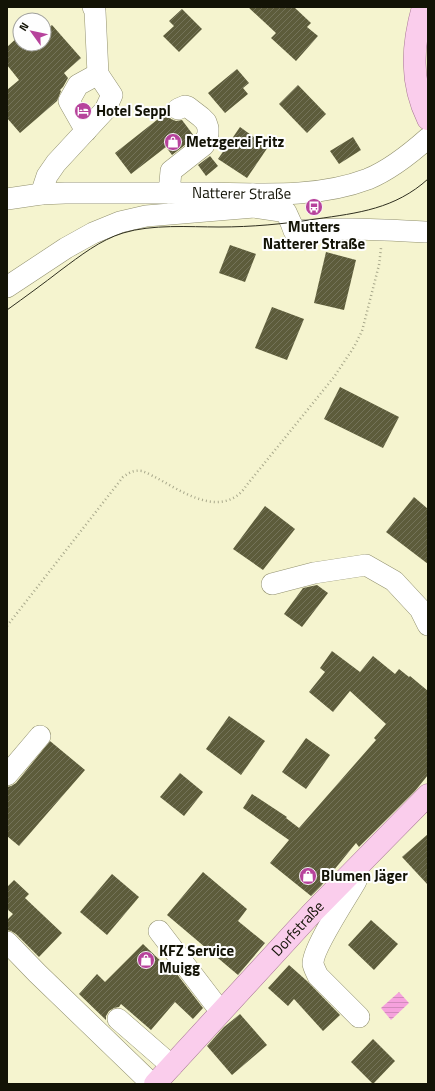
<svg xmlns="http://www.w3.org/2000/svg" width="435" height="1091" viewBox="0 0 435 1091" font-family="'Titillium Web',sans-serif">
<style>
.water{fill:url(#water-rules)}
.building{fill:url(#building-hatch)}
.lines{fill:none;stroke-linecap:round;stroke-linejoin:round}
.minor-casing{stroke:#92916f;stroke-width:22}
.major-casing{stroke:#a77694;stroke-width:23}
.path{stroke:#a8a88b;stroke-width:2.5;stroke-dasharray:1 3;stroke-linecap:butt}
.minor{stroke:#fff;stroke-width:21}
.major{stroke:#facdec;stroke-width:22}
.tram{stroke:#2f2f1f;stroke-width:1}
.labels{text-anchor:middle;stroke-width:4;stroke-linejoin:round;paint-order:stroke}
.poi-label{font-size:15px;font-weight:bold;fill:#131306;stroke:#fefefe;text-anchor:start}
.street-label{font-size:15px;fill:#131306;stroke:#fefefe}
</style>
<defs>
<pattern id="water-rules" width="6" height="5" patternUnits="userSpaceOnUse"><rect width="6" height="5" fill="#f6a1dd"/><path d="M0 2.5h6" fill="none" stroke="#d28abc"/></pattern>
<pattern id="building-hatch" width="6" height="6" patternUnits="userSpaceOnUse"><rect width="6" height="6" fill="#5d5c3b"/><path d="M-1 1l2-2M0 6l6-6M5 7l2-2" fill="none" stroke="#747359"/></pattern>
</defs>
<rect width="100%" height="100%" fill="#f5f4cf"/>
<polygon class="water" points="399,992 409,1003 391,1020 381,1008"/>
<g class="building">
<polygon points="248,7 294,7 311,23 307,27 318,36 296,61 271,38 276,33"/>
<polygon points="182,9 202,29 179,52 163,36 174,26 169,21"/>
<polygon points="52,25 81,58 64,73 68,78 63,87 60,90 61,91 57,101 20,133 7,118 7,90 19,80 7,65 7,47 20,35 20,44 44,44 44,27 46,30"/>
<polygon points="237,69 249,83 243,88 248,94 225,113 208,93"/>
<polygon points="298,85 326,114 307,133 279,104"/>
<polygon points="167,112 167,114 171,119 176,121 182,120 194,136 194,138 172,155 166,147 131,174 115,153"/>
<polygon points="240,127 268,147 247,178 218,159"/>
<polygon points="353,137 361,150 339,164 330,151"/>
<polygon points="210,156 218,166 206,176 198,165"/>
<polygon points="230,245 256,254 245,282 219,273"/>
<polygon points="326,252 356,260 344,310 314,303"/>
<polygon points="272,307 304,319 287,360 255,348"/>
<polygon points="340,387 399,417 383,448 324,419"/>
<polygon points="414,497 428,509 428,564 386,532"/>
<polygon points="265,506 295,529 263,570 233,549"/>
<polygon points="317,585 328,593 302,627 284,614 303,588"/>
<polygon points="332,651 360,672 373,656 395,674 399,669 409,677 410,676 428,691 428,775 415,791 359,847 356,843 321,886 311,896 270,863 289,840 243,808 252,794 287,817 286,818 299,828 376,740 374,738 386,724 350,691 333,712 309,692 325,672 320,668"/>
<polygon points="229,716 265,741 241,775 206,749"/>
<polygon points="306,738 330,755 306,789 282,772"/>
<polygon points="50,741 85,770 19,846 7,836 7,787 11,786 16,783"/>
<polygon points="180,773 203,792 184,816 160,797"/>
<polygon points="428,834 428,885 402,857"/>
<polygon points="203,872 247,909 238,921 265,943 238,975 167,915"/>
<polygon points="112,874 139,897 107,935 80,912"/>
<polygon points="14,880 29,894 25,898 62,933 39,957 16,934 11,931 7,930 7,920 13,914 7,909 7,887"/>
<polygon points="371,920 398,944 374,970 348,945"/>
<polygon points="143,944 170,970 172,968 173,969 203,1008 193,1019 175,1002 151,1030 121,1004 119,1007 114,1008 109,1011 106,1016 106,1020 79,994 97,974 105,982"/>
<polygon points="289,965 307,981 310,984 340,1015 323,1031 294,999 288,1006 268,988"/>
<polygon points="240,1014 267,1045 232,1075 207,1046 224,1027"/>
<polygon points="373,1039 395,1061 373,1084 351,1062"/>
</g>
<g class="lines">
<g class="minor-casing">
<g id="minor">
<polyline points="86,131 69,101 78,85 98,74"/>
<polyline points="169,193 171,171 204,145 208,134 208,128 206,122 201,117 188,107 185,106 178,109"/>
<polyline points="41,194 47,176 56,163 105,110 112,95 98,74 95,11 93,7"/>
<path id="s1" d="M7 199 41 194 65 193C114 193 162 193 211 193 263 194 318 198 368 179 390 170 410 154 428 138"/>
<path d="M254 207 286 212 291 223 294 231C339 227 383 230 428 232"/>
<polyline points="7,287 66,248 93,233 120,222 146,216 254,207 253,194"/>
<polyline points="272,584 314,573 366,565 394,581 420,609 428,625"/>
<polyline points="7,775 40,736"/>
<path d="M354 871 356 881C347 897 312 949 313 964 314 968 316 972 318 976L359 1017"/>
<polyline points="159,931 221,1012"/>
<polyline points="7,942 37,973 152,1084"/>
<polyline points="118,1019 172,1066"/>
</g>
</g>
<g class="major-casing">
<g id="major">
<path d="M423 7C412 46 410 82 428 119"/>
<path id="s2" d="M155 1084 312 913 428 795"/>
</g>
</g>
<path class="path" d="M7 626 123 477C130 472 134 470 142 471 169 481 208 517 238 495 241 493 244 489 246 486L334 377 354 347 362 331 379 265 381 248"/>
<use href="#minor" class="minor"/>
<use href="#major" class="major"/>
<path class="tram" d="M7 310C25 297 43 284 61 270 80 256 100 240 123 233 152 224 189 227 219 227 252 227 284 224 316 219 358 213 395 209 428 179"/>
</g>
<defs>
<g id="hotel-disc" transform="scale(0.9)"><circle r="9.5" fill="#b7439c" stroke="#fefefe"/><path d="M-6-4.5h1.5V1H6V5H4.5V3h-9V5H-6ZM-4 0a1.8 1.8 0 1 1 3.6 0ZM.5 0V-2.5h3Q6-2.5 6 0Z" fill="#fff"/></g>
<g id="shop-disc" transform="scale(0.9)"><circle r="9.5" fill="#b7439c" stroke="#fefefe"/><path d="M-5-2.5h2.3a2.7 3.5 0 0 1 5.4 0H5L5.5 6h-11ZM-1.5-2.5h3a1.5 2.3 0 0 0-3 0Z" fill="#fff"/></g>
<g id="bus-disc" transform="scale(0.9)"><circle r="9.5" fill="#b7439c" stroke="#fefefe"/><path d="M-5-6H5V4H4V6H2V4H-2V6H-4V4H-5ZM-3.5-4V0h7V-4ZM-3.5 1.2v1.5H-2V1.2ZM2 1.2v1.5H3.5V1.2Z" fill="#fff"/></g>
</defs>
<g fill-rule="evenodd">
<use href="#hotel-disc" x="83" y="111"/>
<use href="#shop-disc" x="173" y="142"/>
<use href="#bus-disc" x="314" y="207"/>
<use href="#shop-disc" x="308" y="876"/>
<use href="#shop-disc" x="146" y="960"/>
</g>
<g class="labels">
<g class="poi-label">
<text x="96" y="116">Hotel Seppl</text>
<text x="186" y="147">Metzgerei Fritz</text>
<text x="314" y="232" text-anchor="middle">Mutters<tspan x="314" dy="17">Natterer Straße</tspan></text>
<text x="321" y="881">Blumen Jäger</text>
<text x="159" y="956">KFZ Service<tspan x="159" dy="17">Muigg</tspan></text>
</g>
<g class="street-label">
<text dy="5" stroke="none"><textPath href="#s1" startOffset="235">Natterer Straße</textPath></text>
<text dy="5" stroke="none"><textPath href="#s2" startOffset="211">Dorfstraße</textPath></text>
</g>
</g>
<rect width="435" height="1091" fill="none" stroke="#131306" stroke-width="16"/>
<g transform="translate(32 32) rotate(303)"><circle r="19" fill="#fefefe" stroke="#a0a09b"/>
<path d="M0-3L7 15L0 10L-7 15Z" fill="#b7439c"/>
<text y="-6" font-size="11" font-weight="bold" text-anchor="middle" fill="#131306">N</text>
</g>
</svg>
